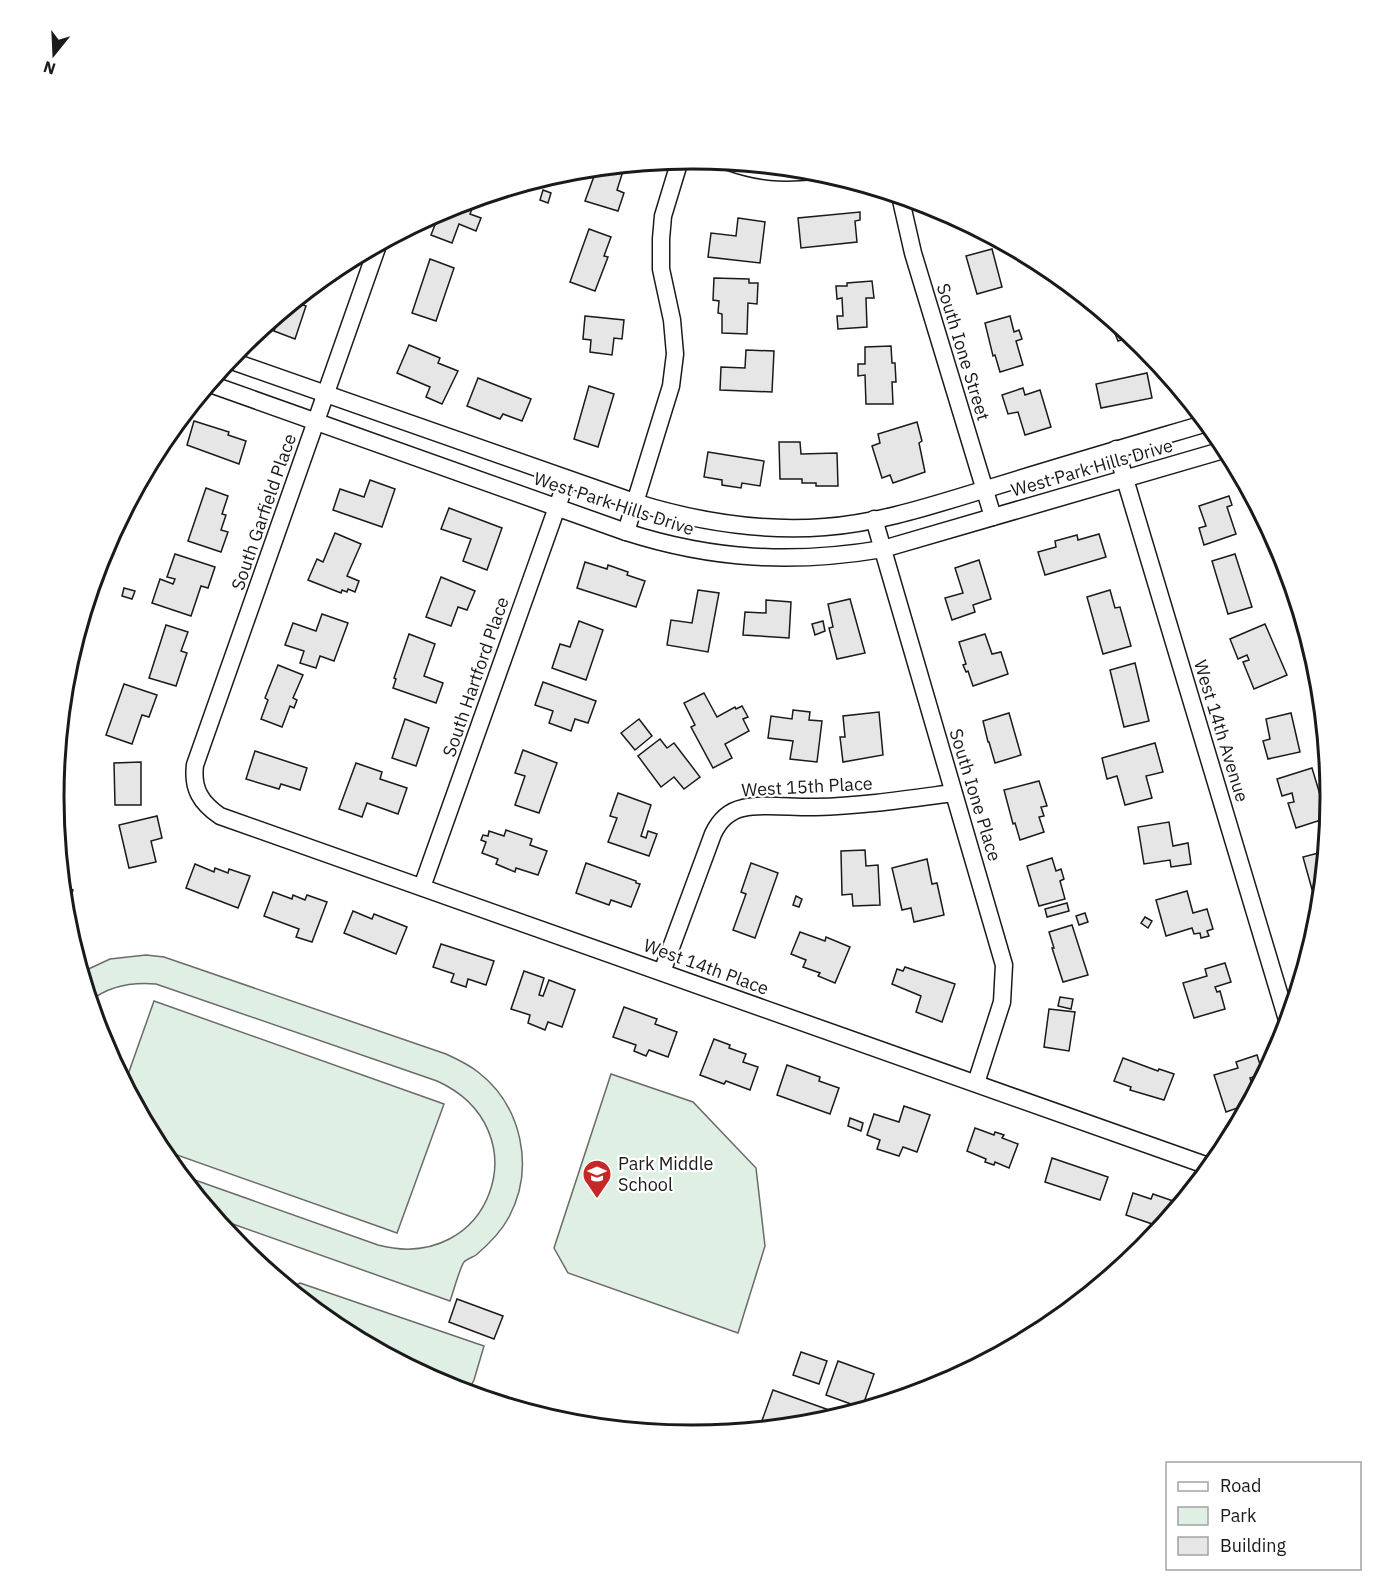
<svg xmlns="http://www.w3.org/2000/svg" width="1385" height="1594" viewBox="0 0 1385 1594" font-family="'IBM Plex Sans',sans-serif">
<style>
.green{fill:#e0efe3;stroke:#6a6a6a;stroke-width:1.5}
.building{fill:#e6e6e6;stroke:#1a1a1a;stroke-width:1.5}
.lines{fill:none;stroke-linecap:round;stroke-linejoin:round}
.street-casing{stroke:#1a1a1a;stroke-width:19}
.street{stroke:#fff;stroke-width:16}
.labels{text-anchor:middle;stroke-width:4.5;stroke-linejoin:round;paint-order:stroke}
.street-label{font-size:18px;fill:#1a1a1a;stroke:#fff}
.poi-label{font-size:18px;fill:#1a1a1a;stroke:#fff;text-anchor:start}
.rim{fill:none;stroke:#1a1a1a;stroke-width:3}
</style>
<rect width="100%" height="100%" fill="#fff"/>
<g class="green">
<path d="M146 955 164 957 446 1054C457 1059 468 1064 478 1072 522 1106 535 1168 509 1217 501 1232 489 1244 476 1255 473 1257 467 1259 464 1262 460 1267 453 1293 450 1301L216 1218 181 1175 378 1245C491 1275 543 1129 437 1081L156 984C133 982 110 985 90 1001L82 972 110 959Z"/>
<polygon points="154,1001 444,1104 397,1233 160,1149 125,1083"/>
<polygon points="611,1074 693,1102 756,1168 765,1246 738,1333 568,1273 554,1248"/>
<polygon points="300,1283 484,1346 474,1380 467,1393 448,1387 337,1328 289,1288"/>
</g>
<g class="building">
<polygon points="609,167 623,171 617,190 624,193 618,211 585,201 597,168"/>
<polygon points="543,190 551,193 548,203 540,200"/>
<polygon points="476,199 470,214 481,218 476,231 459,224 452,243 431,235 440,212"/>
<polygon points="860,212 860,220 855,221 857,242 801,248 798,218"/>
<polygon points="738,218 765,222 760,263 708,257 711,233 736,236"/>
<polygon points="589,229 611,237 604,256 608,257 595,291 570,282"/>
<polygon points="992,249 1002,287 977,294 966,256"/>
<polygon points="430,259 454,268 436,321 412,313"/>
<polygon points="714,278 749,279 749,283 758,283 757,304 748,303 747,334 722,333 722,314 718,313 719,301 713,300"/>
<polygon points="872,281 874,298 866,298 867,327 838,329 837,316 843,316 842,298 837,299 836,286 847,286 847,283"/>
<polygon points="300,297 305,298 303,305 306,306 295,339 274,331 277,323 271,321"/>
<polygon points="585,316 624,320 622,339 614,338 612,355 590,352 591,340 583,339"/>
<polygon points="1010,316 1014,332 1019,330 1022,339 1016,341 1023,365 1000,372 995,355 993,356 985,323"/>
<polygon points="1108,316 1132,336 1118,341"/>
<polygon points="409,345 440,358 438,363 458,371 442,404 426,397 430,387 397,373"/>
<polygon points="891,346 892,363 895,363 896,382 892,382 893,404 866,404 865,375 858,376 858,364 865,364 865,347"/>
<polygon points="746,350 774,351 772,392 720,390 721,367 745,368"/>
<polygon points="1147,373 1152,398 1101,408 1096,384"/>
<polygon points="478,378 531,399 522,421 503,414 500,419 467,406"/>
<polygon points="589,386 614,394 598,447 574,439"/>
<polygon points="1023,388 1025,395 1040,390 1051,427 1025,435 1018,412 1008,414 1002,395"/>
<polygon points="194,421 229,432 228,435 246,441 239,464 187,445"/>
<polygon points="917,422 922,441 919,443 925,472 893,483 890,475 882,478 872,446 880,443 878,434"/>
<polygon points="779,442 800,442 801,454 837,453 838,486 816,486 816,483 802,483 802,479 780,479"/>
<polygon points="708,452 764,461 760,486 742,483 741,488 722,485 722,480 704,477"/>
<polygon points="370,480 395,489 382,527 333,510 340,489 364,497"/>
<polygon points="206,488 228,496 222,514 226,515 221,530 228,532 221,552 188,541"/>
<polygon points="1229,496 1232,505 1227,507 1236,534 1204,545 1199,528 1206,526 1199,506"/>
<polygon points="449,508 502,528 487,570 463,561 471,539 441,529"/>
<polygon points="335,533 361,544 347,576 359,581 355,592 348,589 347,592 342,590 341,593 308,580 317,559 323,562"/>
<polygon points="1099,534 1106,557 1045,575 1038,552 1056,547 1055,541 1077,535 1078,540"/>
<polygon points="175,554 215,567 208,588 201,586 191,616 152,603 160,579 173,584 175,579 167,577"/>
<polygon points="1235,554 1252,607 1228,614 1212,561"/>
<polygon points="979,560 991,599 973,605 975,612 952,620 945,598 963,593 955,568"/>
<polygon points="585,562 607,569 608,565 628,572 627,575 645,581 636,607 577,588"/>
<polygon points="441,577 475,591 467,610 458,607 451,626 426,617"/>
<polygon points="124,588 135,591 132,599 122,596"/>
<polygon points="698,590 719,593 708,652 667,645 671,620 692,623"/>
<polygon points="1110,590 1115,608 1120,607 1131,646 1103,654 1087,597"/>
<polygon points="850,599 865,653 837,659 829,628 833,627 828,604"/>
<polygon points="766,600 791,602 789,638 743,635 745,612 766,613"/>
<polygon points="322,614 348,623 334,661 320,656 316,668 300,663 304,651 285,645 293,623 316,631"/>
<polygon points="579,621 603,630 586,680 552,668 560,644 570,647"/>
<polygon points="823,621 825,631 815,635 812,624"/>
<polygon points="1265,624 1287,675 1254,689 1243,662 1249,660 1247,655 1238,659 1230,639"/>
<polygon points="166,625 188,632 181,651 187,653 176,686 149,678"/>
<polygon points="409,634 435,644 424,676 443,683 436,703 393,688 396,679 394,678"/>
<polygon points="985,634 992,654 1001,652 1008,674 973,686 968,671 966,672 963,665 966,664 959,642"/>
<polygon points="1135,663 1149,721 1124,727 1110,670"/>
<polygon points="278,665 303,675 293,698 297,700 294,708 290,706 282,727 261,719 268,700 265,698"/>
<polygon points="543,682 596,701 588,723 575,719 571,731 549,723 553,711 535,705"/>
<polygon points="124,684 157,695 149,717 142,715 132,744 106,735"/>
<polygon points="704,693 717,717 735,707 736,709 742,706 748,717 743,719 749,731 725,744 732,758 713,768 691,727 695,725 684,703"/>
<polygon points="793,710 810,712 809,720 822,721 817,762 790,759 793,741 768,738 771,716 792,719"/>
<polygon points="879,712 883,755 843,762 840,737 845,737 843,716"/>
<polygon points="1009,713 1021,755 995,763 989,742 988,742 983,721"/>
<polygon points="1291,713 1300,752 1268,759 1263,741 1270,739 1266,719"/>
<polygon points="405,719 429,728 416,766 392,758"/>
<polygon points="639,719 652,736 635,750 621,733"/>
<polygon points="660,739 667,748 674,743 700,777 684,789 674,777 661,787 638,756"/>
<polygon points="1155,743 1163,772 1146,776 1152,798 1125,805 1117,776 1107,779 1102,758"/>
<polygon points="523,750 557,763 539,813 515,805 525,776 515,773"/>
<polygon points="255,751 307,768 300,790 281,784 279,789 246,779"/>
<polygon points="141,762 141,805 115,805 114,763"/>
<polygon points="356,763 382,772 380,779 407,788 398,814 367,803 362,817 339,809"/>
<polygon points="1312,768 1327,818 1296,828 1288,803 1294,802 1292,793 1282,796 1277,779"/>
<polygon points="1039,781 1047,806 1041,807 1044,816 1039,817 1044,832 1020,840 1015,823 1013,824 1004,790"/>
<polygon points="618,793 651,805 641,836 646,838 648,831 657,834 649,856 608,842 617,818 610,816"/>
<polygon points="157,816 162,838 151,841 156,862 129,868 119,825"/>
<polygon points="1169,822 1173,846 1188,843 1191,864 1171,867 1170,860 1144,864 1138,827"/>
<polygon points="506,830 532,839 530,845 547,851 538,875 516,868 515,872 496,864 498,859 482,853 486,842 481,840 483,835 488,836 489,831 504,836"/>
<polygon points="865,850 866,866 878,865 880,905 853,906 852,894 842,895 841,851"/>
<polygon points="1326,851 1320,911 1318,911 1303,857"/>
<polygon points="1052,858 1056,871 1061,869 1064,879 1060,881 1065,899 1039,906 1027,866"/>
<polygon points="927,859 932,884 937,883 944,915 914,922 911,908 902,910 892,868"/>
<polygon points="586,863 636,881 636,883 640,884 631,907 611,900 609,905 576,893"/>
<polygon points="751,863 778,873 755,938 733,930 746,894 741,892"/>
<polygon points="195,864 214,872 215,868 228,873 229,869 250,876 238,908 186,888"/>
<polygon points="63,887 73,890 68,905 64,904"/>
<polygon points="1187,891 1193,913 1207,909 1213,929 1207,931 1209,936 1201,938 1200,933 1194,934 1192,928 1166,936 1156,900"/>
<polygon points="273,892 292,899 293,895 305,900 307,895 327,902 312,942 296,937 299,929 264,916"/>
<polygon points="796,896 802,899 799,907 793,905"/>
<polygon points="1067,903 1069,911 1047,917 1045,909"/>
<polygon points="353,911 372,919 374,914 407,927 396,954 344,933"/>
<polygon points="1085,913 1088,922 1079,925 1076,916"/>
<polygon points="1145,917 1152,921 1148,928 1141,923"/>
<polygon points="1072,925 1088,975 1063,982 1052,948 1054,948 1049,932"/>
<polygon points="800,932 825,941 826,937 850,947 835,983 818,976 820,973 803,967 806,960 791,954"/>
<polygon points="441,944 494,961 486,985 468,979 466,987 451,982 454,974 433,967"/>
<polygon points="1225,963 1231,982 1215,987 1217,992 1220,991 1225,1009 1194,1018 1183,983 1207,976 1205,969"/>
<polygon points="905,967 955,984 942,1022 916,1012 921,996 892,984 897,969 903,971"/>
<polygon points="524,971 544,978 539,995 543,996 549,980 575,990 562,1027 548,1022 545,1030 528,1023 530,1015 511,1009"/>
<polygon points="1060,997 1073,999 1071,1009 1058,1006"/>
<polygon points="624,1007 657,1019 655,1024 677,1032 668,1057 649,1050 646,1056 634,1051 636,1045 613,1037"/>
<polygon points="1049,1009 1075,1012 1069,1051 1044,1047"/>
<polygon points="714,1039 730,1045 729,1048 746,1054 743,1062 758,1067 750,1090 726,1081 724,1084 700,1075"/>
<polygon points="1257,1055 1263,1074 1250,1078 1255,1093 1249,1104 1226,1112 1214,1075 1238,1068 1236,1062"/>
<polygon points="1123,1058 1158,1071 1159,1069 1174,1074 1164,1100 1130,1090 1131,1087 1114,1081"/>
<polygon points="787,1065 820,1077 819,1081 839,1088 830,1114 777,1095"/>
<polygon points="904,1106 930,1115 917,1152 903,1147 899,1156 877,1149 880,1140 867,1135 874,1114 899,1122"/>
<polygon points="850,1118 863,1123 861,1131 848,1126"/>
<polygon points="975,1128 994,1135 995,1132 1004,1135 1002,1138 1018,1144 1009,1168 995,1162 994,1165 985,1162 986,1159 967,1151"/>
<polygon points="1052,1158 1108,1177 1100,1200 1045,1182"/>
<polygon points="1133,1193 1151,1199 1153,1194 1176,1202 1174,1207 1177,1208 1161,1227 1126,1215"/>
<polygon points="457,1299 503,1316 494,1339 449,1322"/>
<polygon points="801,1352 827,1361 819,1384 793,1375"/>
<polygon points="838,1361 874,1374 862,1408 826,1395"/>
<polygon points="773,1390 843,1415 817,1423 759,1429"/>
</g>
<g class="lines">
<g class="street-casing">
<g id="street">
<path d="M729 162C760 173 782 174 814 171"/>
<polyline points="900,196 913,253 993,517"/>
<path d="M378 245 195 765C192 789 201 803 220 816L1211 1167"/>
<path d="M229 360 637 503C699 522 760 532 825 527 882 523 939 503 993 487 1064 465 1136 444 1207 423"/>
<path d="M210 384 626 532C713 560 793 564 883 549L1227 449"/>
<polyline points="1116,449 1288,1023"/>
<polyline points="874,519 1004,965 1002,1002 976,1083"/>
<polyline points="626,532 671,386 675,354 672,320 661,269 661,239 663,216 680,160"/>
<polyline points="422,887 567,479"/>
<path d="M662 972 713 834C719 821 729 811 743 808 762 803 795 808 816 807 862 806 908 799 953 793"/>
</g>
</g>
<use href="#street" class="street"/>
</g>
<defs>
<g id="school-pin" transform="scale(1.5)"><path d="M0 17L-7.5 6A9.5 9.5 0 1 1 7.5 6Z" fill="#c62828" stroke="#fff"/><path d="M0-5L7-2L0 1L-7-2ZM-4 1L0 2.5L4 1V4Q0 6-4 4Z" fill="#fff"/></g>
</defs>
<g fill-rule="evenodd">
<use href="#school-pin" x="597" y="1174"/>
</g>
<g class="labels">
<g class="street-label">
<text transform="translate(963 352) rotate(73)" y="6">South Ione Street</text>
<text transform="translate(1092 468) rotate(-16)" y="6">West Park Hills Drive</text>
<text transform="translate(614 504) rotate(18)" y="6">West Park Hills Drive</text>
<text transform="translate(264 512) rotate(-71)" y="6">South Garfield Place</text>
<text transform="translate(476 677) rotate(-71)" y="6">South Hartford Place</text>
<text transform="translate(1221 731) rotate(73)" y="6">West 14th Avenue</text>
<text transform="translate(807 787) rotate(-3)" y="6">West 15th Place</text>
<text transform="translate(975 795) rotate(73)" y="6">South Ione Place</text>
<text transform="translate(706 967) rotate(20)" y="6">West 14th Place</text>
</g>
<g class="poi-label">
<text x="618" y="1170">Park Middle<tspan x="618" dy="21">School</tspan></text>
</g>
</g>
<path d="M0 0H1385V1594H0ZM64 797a628 628 0 1 1 1256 0a628 628 0 1 1-1256 0Z" fill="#fff" fill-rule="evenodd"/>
<path class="rim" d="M64 797a628 628 0 1 1 1256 0a628 628 0 1 1-1256 0Z"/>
<rect x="1166" y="1462" width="195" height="108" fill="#ffffff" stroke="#a3a3a3" stroke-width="1.5"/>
<rect x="1178" y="1482" width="30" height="9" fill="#ffffff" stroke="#a3a3a3" stroke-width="1.5"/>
<text x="1220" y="1492" font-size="18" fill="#1a1a1a">Road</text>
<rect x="1178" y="1507" width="30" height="18" fill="#e0efe3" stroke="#a3a3a3" stroke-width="1.5"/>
<text x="1220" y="1522" font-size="18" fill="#1a1a1a">Park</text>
<rect x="1178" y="1537" width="30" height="18" fill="#e6e6e6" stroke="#a3a3a3" stroke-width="1.5"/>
<text x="1220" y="1552" font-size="18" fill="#1a1a1a">Building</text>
<g transform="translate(54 54) rotate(198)" stroke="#ffffff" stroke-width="4.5" paint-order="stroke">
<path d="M0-4.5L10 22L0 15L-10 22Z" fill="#1a1a1a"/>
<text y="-9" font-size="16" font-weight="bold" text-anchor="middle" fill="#1a1a1a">N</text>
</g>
</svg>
